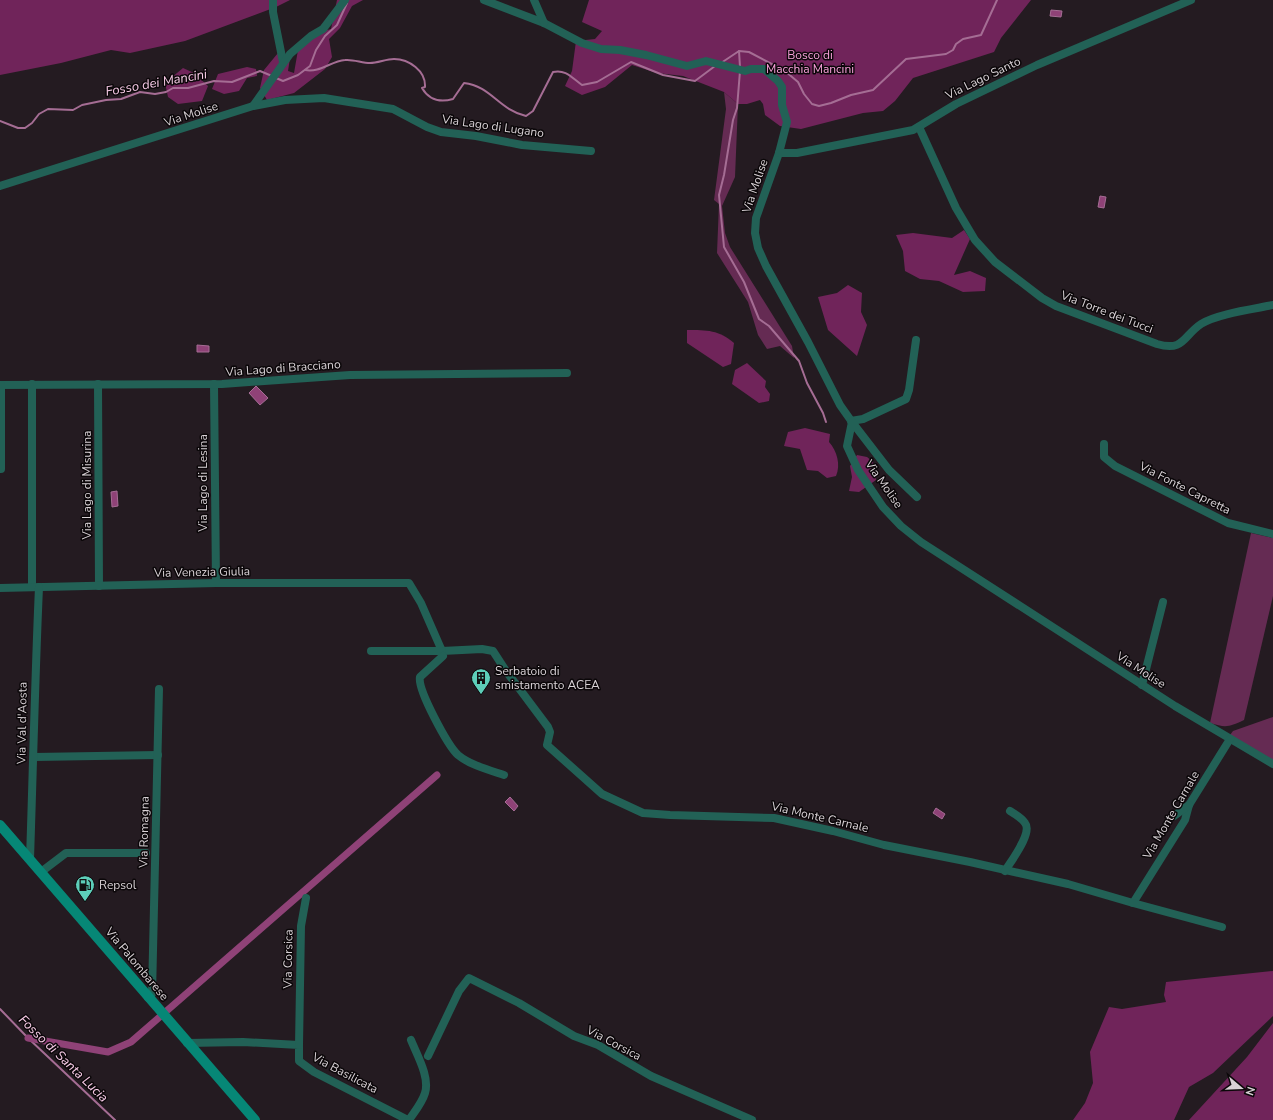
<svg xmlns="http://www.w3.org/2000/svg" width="1273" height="1120" viewBox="0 0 1273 1120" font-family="'Nunito Sans',sans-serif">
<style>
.green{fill:#652b53}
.forest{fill:#70245a}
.water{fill:#8f4277;stroke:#a56d94}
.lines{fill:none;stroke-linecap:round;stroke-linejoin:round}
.stream{stroke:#a56d94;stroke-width:2}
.canal{stroke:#8f4277;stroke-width:7}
.minor{stroke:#226156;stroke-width:8}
.secondary{stroke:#068776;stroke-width:10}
.labels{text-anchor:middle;stroke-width:3;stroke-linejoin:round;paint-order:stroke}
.park-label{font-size:12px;fill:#f7a0d9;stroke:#0b0709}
.street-label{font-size:12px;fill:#d9d2d6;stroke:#0b0709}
.poi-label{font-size:12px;fill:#d9d2d6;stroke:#0b0709;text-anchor:start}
.water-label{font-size:13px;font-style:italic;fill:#f9cce8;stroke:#0b0709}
</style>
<rect width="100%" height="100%" fill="#241b21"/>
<g class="green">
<polygon points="724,92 738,104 735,177 722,206 725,233 730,247 792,346 794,358 780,346 767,349 758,335 748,302 717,253 719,204 714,200 726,109"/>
<path d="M1251 533 1273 538V596L1244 720C1229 727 1226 728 1210 723Z"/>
<polygon points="1273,717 1273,761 1230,735 1233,731"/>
</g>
<g class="forest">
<polygon points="0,0 290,0 276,7 185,41 130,53 111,50 61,63 0,75"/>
<polygon points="337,0 363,0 352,6 340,28 329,39 332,57 325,69 294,93 267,100 260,88 264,70 278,53 290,58 288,71 294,73 298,50 316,33 331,29"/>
<polygon points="589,0 1031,0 1001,38 994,52 913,78 895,101 883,111 863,113 801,129 780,126 765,115 763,104 760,100 747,104 738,104 724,92 683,76 657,73 632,65 605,87 582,95 565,86 572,71 576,41 595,39 602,31 582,22"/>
<polygon points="247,67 256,69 257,76 247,78 239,91 224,94 212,89 218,74"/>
<polygon points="183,68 194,73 208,86 202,101 178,104 168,97 165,83"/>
<polygon points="964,230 970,239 954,275 970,271 986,278 985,291 963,292 939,281 920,279 905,271 903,251 896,235 913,233 952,238"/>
<polygon points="848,285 862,293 861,312 867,325 857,356 828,330 818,297 837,293"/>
<path d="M687 330C707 330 719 330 734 343L731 364 723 367 687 343Z"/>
<polygon points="747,363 766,381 765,387 770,394 769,401 759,403 732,384 735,370"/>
<path d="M805 428 830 434 829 442C837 451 841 465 836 476L827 478 818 471 807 470 800 449 784 446 788 432Z"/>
<polygon points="857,455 867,457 873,462 876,480 859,492 849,491 852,477 850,466"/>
<polygon points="1273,971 1273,1016 1213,1073 1189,1087 1174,1120 1073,1120 1085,1103 1093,1083 1090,1052 1109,1007 1122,1009 1166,1002 1164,995 1166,982"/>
<polygon points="1273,1023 1273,1120 1189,1120 1247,1057"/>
</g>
<g class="water">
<polygon points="1051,10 1062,11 1061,17 1050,16"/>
<polygon points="1100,196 1106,197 1104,208 1098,207"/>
<polygon points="197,345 209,346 209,352 197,352"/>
<polygon points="256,386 268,398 260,405 249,393"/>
<polygon points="117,491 118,506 112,507 111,492"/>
<polygon points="510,797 518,806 514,811 505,802"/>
<polygon points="936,808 945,814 942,819 933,813"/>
</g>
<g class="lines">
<g class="stream">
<polyline points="739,51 740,67"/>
<polyline points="721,63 739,51 749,52 785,71 798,82 804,94 812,104 819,106 831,103 851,95 873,90 906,59 946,54 953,50 956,44 963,39 981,35 997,0"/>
<path d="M305 70C320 73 331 61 345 60 353 59 362 63 370 63 378 63 386 59 394 59 409 59 426 71 425 87L422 88C429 100 439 103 453 99L464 83C491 86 499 110 526 116L533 111 553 72C566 69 572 78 582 85L597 82 631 62 663 75 695 81 715 66"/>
<polyline points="740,71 737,108 733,120 724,175 719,195 724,247 744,282 759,319 769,326 799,361 807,383 823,413 826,422"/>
<polyline points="276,78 283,81 298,75 310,66 316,50 325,36 337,25 347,3"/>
<polyline points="0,121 18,128 25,128 32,123 39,114 48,109 73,110 82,105 106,100 121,99 140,92 155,94 166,92 173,88 188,88 214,81 232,82 260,71 272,76"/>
<polyline points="0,1009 28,1038 115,1120"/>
</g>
<polyline class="canal" points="28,1038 108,1052 131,1042 437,775"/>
<g class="minor">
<polyline points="273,0 273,12 283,62"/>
<polyline points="484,0 544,23 582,43 601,49 620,50 646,55 687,66 706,61 745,71 751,69 764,69 778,81 782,87 782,105 787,122 779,153 756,218 755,233 758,248 766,266 808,342 840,405 852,422 847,446 858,470 883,507 901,526 921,542 1175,706 1273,764"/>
<polyline points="534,0 544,23"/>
<polyline points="253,106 285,100 324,98 393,109 427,127 441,132 476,136 522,145 591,151"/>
<path d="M919 127 956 208 975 240 995 262 1042 298 1056 306 1157 344C1184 352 1183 336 1201 324 1216 314 1254 309 1273 305"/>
<polyline points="779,153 797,153 913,130 956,104 1037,65 1191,0"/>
<polyline points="0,186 253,106 290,54 311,36 323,29 345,0"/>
<polyline points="98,384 99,586"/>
<polyline points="214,384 216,583"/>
<polyline points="0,385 222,384 350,375 567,373"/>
<polyline points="1,385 1,469"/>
<polyline points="851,421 863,419 906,399 909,390 916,340"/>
<polyline points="852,422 889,470 917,497"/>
<polyline points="1104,444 1104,457 1115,466 1228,523 1273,534"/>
<polyline points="32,587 32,384"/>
<polyline points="0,588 216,583 409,583 421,603 442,651 482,649 493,651 506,671 548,727 550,732 547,745 602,794 643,813 670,815 774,818 833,831 884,845 970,862 1068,884 1133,903 1185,820 1189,805 1230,739"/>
<polyline points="371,651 442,651"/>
<path d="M443 656 420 677C417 689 448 746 458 755 470 765 489 770 504 775"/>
<polyline points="1142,685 1163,602"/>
<polyline points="34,757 158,755"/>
<polyline points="1174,816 1189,805"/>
<path d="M30 859C33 768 35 678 39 587"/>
<path d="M1005 871C1011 861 1033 833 1025 823 1022 818 1015 814 1010 811"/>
<polyline points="41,872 66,853 146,853"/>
<polyline points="1133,903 1222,927"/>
<polyline points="148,998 152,994 159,689"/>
<polyline points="187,1043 243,1042 299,1045 299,1061 314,1072 408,1120"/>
<polyline points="299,1045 301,926 306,898"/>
<polyline points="428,1056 459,991 469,978 519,1003 574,1036 598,1045 651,1076 752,1120"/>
<path d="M409 1120C415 1111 422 1103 425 1093 430 1077 417 1055 411 1040"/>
</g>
<polyline class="secondary" points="0,825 255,1120"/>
</g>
<defs>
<g id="building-pin" transform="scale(1)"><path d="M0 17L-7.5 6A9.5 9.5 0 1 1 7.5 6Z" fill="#5dceb9" stroke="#0b0709"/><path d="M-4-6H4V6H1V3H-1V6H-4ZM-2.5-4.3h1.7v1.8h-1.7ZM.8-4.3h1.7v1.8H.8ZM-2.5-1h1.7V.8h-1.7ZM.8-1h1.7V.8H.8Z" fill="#111"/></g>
<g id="fuel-pin" transform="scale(1)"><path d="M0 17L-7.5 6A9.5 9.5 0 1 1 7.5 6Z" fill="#5dceb9" stroke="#0b0709"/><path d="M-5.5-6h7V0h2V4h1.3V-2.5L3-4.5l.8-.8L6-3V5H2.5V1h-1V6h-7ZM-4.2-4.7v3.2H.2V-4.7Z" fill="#111"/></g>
</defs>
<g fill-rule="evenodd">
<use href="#building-pin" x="481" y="678"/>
<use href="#fuel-pin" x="85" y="885"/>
</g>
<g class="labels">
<g class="park-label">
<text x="810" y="59">Bosco di<tspan x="810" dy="14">Macchia Mancini</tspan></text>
</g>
<g class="street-label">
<text transform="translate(983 78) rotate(-26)" y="4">Via Lago Santo</text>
<text transform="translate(191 114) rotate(-18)" y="4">Via Molise</text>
<text transform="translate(493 126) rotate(8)" y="4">Via Lago di Lugano</text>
<text transform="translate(755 186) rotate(-71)" y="4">Via Molise</text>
<text transform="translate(1107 312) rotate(21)" y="4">Via Torre dei Tucci</text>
<text transform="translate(283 368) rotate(-4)" y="4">Via Lago di Bracciano</text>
<text transform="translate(203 483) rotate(-90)" y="4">Via Lago di Lesina</text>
<text transform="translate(884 484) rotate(55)" y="4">Via Molise</text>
<text transform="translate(87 485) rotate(-90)" y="4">Via Lago di Misurina</text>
<text transform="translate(1185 488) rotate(27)" y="4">Via Fonte Capretta</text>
<text transform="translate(202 572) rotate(-1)" y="4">Via Venezia Giulia</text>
<text transform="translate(1141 670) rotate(33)" y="4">Via Molise</text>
<text transform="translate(22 723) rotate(-89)" y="4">Via Val d'Aosta</text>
<text transform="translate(1171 815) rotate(-60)" y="4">Via Monte Carnale</text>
<text transform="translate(820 817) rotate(13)" y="4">Via Monte Carnale</text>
<text transform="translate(144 832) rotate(-89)" y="4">Via Romagna</text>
<text transform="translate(288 959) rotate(-89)" y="4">Via Corsica</text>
<text transform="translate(137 964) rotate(50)" y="4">Via Palombarese</text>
<text transform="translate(614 1043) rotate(28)" y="4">Via Corsica</text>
<text transform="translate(345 1073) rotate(28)" y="4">Via Basilicata</text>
</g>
<g class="poi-label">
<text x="495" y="675">Serbatoio di<tspan x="495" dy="14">smistamento ACEA</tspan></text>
<text x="99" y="889">Repsol</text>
</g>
<g class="water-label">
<text transform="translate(156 82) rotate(-10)" y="5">Fosso dei Mancini</text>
<text transform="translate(64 1058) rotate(44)" y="5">Fosso di Santa Lucia</text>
</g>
</g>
<g transform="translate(1241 1088) rotate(109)" stroke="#0b0709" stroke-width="3" paint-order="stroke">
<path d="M0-3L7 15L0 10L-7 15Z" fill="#d9d2d6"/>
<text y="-6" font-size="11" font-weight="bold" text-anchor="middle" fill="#d9d2d6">N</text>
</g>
</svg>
